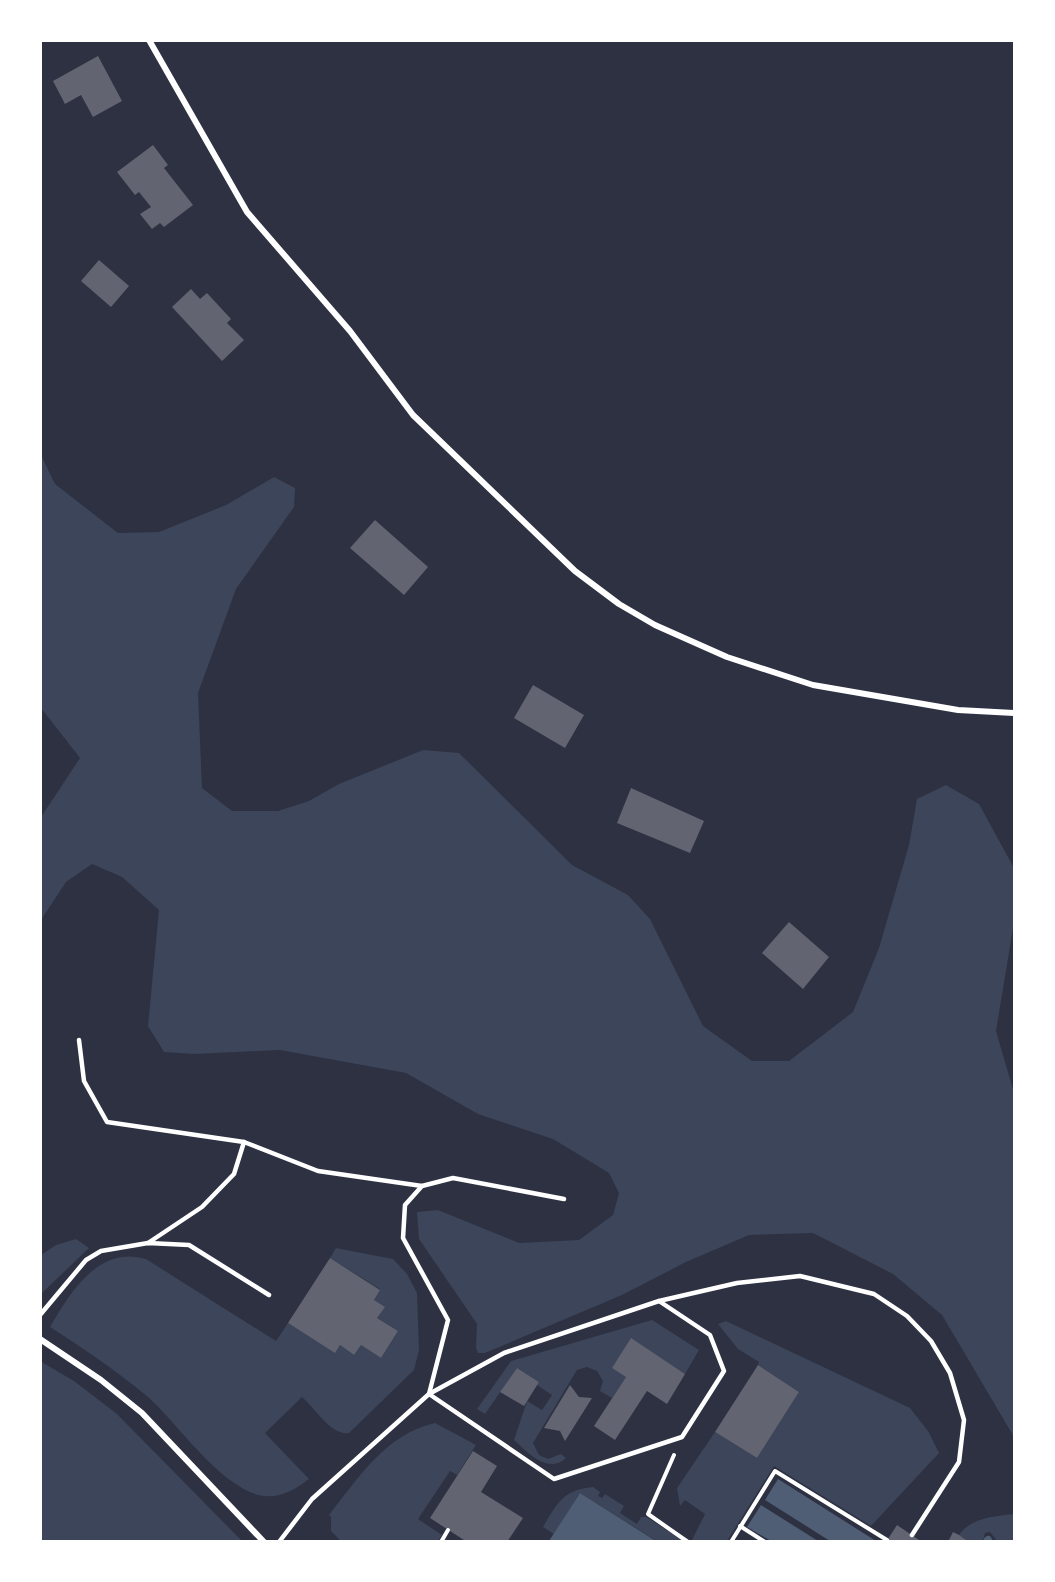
<svg xmlns="http://www.w3.org/2000/svg" width="1055" height="1582" viewBox="0 0 1055 1582" font-family="Inter,sans-serif">
<style>
.green{fill:#3c4559}
.water{fill:#4f5d75}
.lines{fill:none;stroke-linecap:round;stroke-linejoin:round}
.stream{stroke:#4f5d75;stroke-width:8}
.building{fill:#626471}
.path{stroke:#fff;stroke-width:4}
.service{stroke:#fff;stroke-width:4.5}
.minor{stroke:#fff;stroke-width:6}
</style>
<rect width="100%" height="100%" fill="#2d3142"/>
<g class="green">
<polygon points="41,455 55,484 118,533 159,532 226,505 274,477 295,488 294,507 236,589 198,693 202,788 232,811 278,811 309,801 339,784 423,750 459,753 572,865 628,895 650,919 703,1026 752,1061 789,1061 853,1012 879,948 909,845 917,799 946,785 979,804 1014,868 1014,922 996,1031 1014,1093 1014,1437 942,1315 893,1274 813,1233 749,1235 686,1262 622,1295 485,1353 478,1353 476,1348 477,1324 419,1239 417,1212 438,1210 519,1243 579,1240 613,1215 619,1193 609,1173 553,1139 478,1114 406,1073 280,1050 194,1054 164,1052 148,1026 159,910 122,877 92,864 66,882 41,920 41,817 80,758 41,708"/>
<polygon points="76,1239 89,1248 41,1294 41,1255 56,1245"/>
<path d="M336 1248 393 1259 407 1274 417 1293 419 1350 414 1370 349 1433C331 1436 315 1408 302 1397L265 1433 309 1479C295 1490 277 1500 258 1495 216 1482 180 1426 148 1397 117 1371 84 1349 50 1327 71 1291 99 1245 146 1259L276 1341 288 1323 335 1352 340 1345 354 1355 361 1345 381 1358 398 1331 377 1318 384 1307 374 1300 380 1289 330 1258Z"/>
<path d="M652 1320 699 1350 685 1374 631 1339 626 1377 612 1398 600 1391 603 1381 597 1371 587 1367 577 1370 533 1443 539 1455 548 1459 561 1454 566 1458C548 1475 527 1452 514 1440L527 1401 542 1410 552 1395 537 1385 539 1382 517 1368 485 1414 477 1409 511 1361Z"/>
<polygon points="726,1321 910,1408 928,1431 939,1453 871,1526 774,1466 727,1541 692,1540 705,1514 685,1500 680,1506 677,1488 715,1432 757,1458 799,1392 758,1365 759,1362 738,1349 718,1324"/>
<polygon points="40,1361 74,1381 117,1414 242,1541 41,1541"/>
<path d="M435 1423 476 1445 457 1475 450 1471 418 1519 442 1535 438 1541H341L331 1531V1517L329 1515C359 1477 386 1434 435 1423Z"/>
<path d="M593 1487 600 1492 598 1496 602 1498 605 1494 624 1506 620 1513 637 1524 641 1517H646L684 1541H657L580 1493 554 1534 543 1527C558 1502 563 1490 593 1487Z"/>
<path d="M1014 1514V1541H997L990 1532 985 1533 983 1541H967L959 1535C970 1518 995 1516 1014 1514Z"/>
</g>
<g class="water">
<polygon points="778,1479 876,1541 830,1541 765,1500"/>
<polygon points="580,1493 656,1541 657,1541 549,1541"/>
<polygon points="761,1505 818,1541 771,1541 747,1527"/>
</g>
<g class="lines">
<polyline class="stream" points="988,1540 989,1542"/>
</g>
<g class="building">
<polygon points="98,56 122,101 93,117 81,95 65,104 53,81"/>
<polygon points="153,145 168,165 164,168 193,205 164,227 160,223 152,229 140,214 151,207 139,192 135,195 117,172"/>
<polygon points="99,260 129,286 111,307 81,281"/>
<polygon points="191,289 200,299 207,293 231,319 227,323 244,340 222,361 172,307"/>
<polygon points="375,520 428,567 404,595 350,548"/>
<polygon points="533,685 584,715 565,748 514,718"/>
<polygon points="631,788 704,821 690,853 617,823"/>
<polygon points="789,922 829,957 803,989 762,953"/>
<polygon points="330,1258 380,1290 374,1300 385,1307 377,1318 398,1331 381,1358 361,1345 354,1355 340,1345 335,1353 288,1323"/>
<polygon points="631,1338 685,1374 667,1404 647,1391 615,1440 594,1426 626,1377 612,1368"/>
<polygon points="758,1365 799,1392 757,1458 715,1432"/>
<polygon points="517,1368 539,1382 524,1406 500,1392"/>
<polygon points="570,1385 579,1397 592,1398 565,1441 560,1431 544,1428"/>
<polygon points="473,1451 497,1466 481,1492 523,1518 507,1542 467,1542 430,1518"/>
<polygon points="897,1525 922,1542 886,1542"/>
<polygon points="953,1532 959,1535 969,1542 948,1542"/>
</g>
<g class="lines">
<g class="path">
<polyline points="674,1455 648,1514 688,1542"/>
<polyline points="740,1526 765,1542"/>
<polyline points="441,1542 448,1530"/>
<polyline points="731,1542 775,1471 887,1540"/>
</g>
<g class="service">
<polyline points="79,1040 84,1081 107,1122 244,1142 318,1171 422,1186"/>
<polyline points="564,1199 453,1178 422,1186 405,1205 403,1238 448,1320 429,1394 554,1479 682,1437 724,1371 710,1335 659,1301"/>
<polyline points="148,1243 202,1207 234,1174 244,1142"/>
<polyline points="40,1315 86,1260 101,1251 148,1243 189,1245 269,1295"/>
<polyline points="279,1542 312,1499 429,1394 504,1353 659,1301 737,1283 800,1276 874,1294 907,1316 931,1341 950,1373 964,1420 959,1462 912,1535"/>
</g>
<g class="minor">
<polyline points="149,40 247,212 350,331 413,415 575,571 619,604 655,625 727,657 813,685 958,710 1014,713"/>
<polyline points="40,1339 101,1380 142,1413 264,1542"/>
</g>
</g>
<rect width="1055" height="1582" fill="none" stroke="#ffffff" stroke-width="84"/>
</svg>
